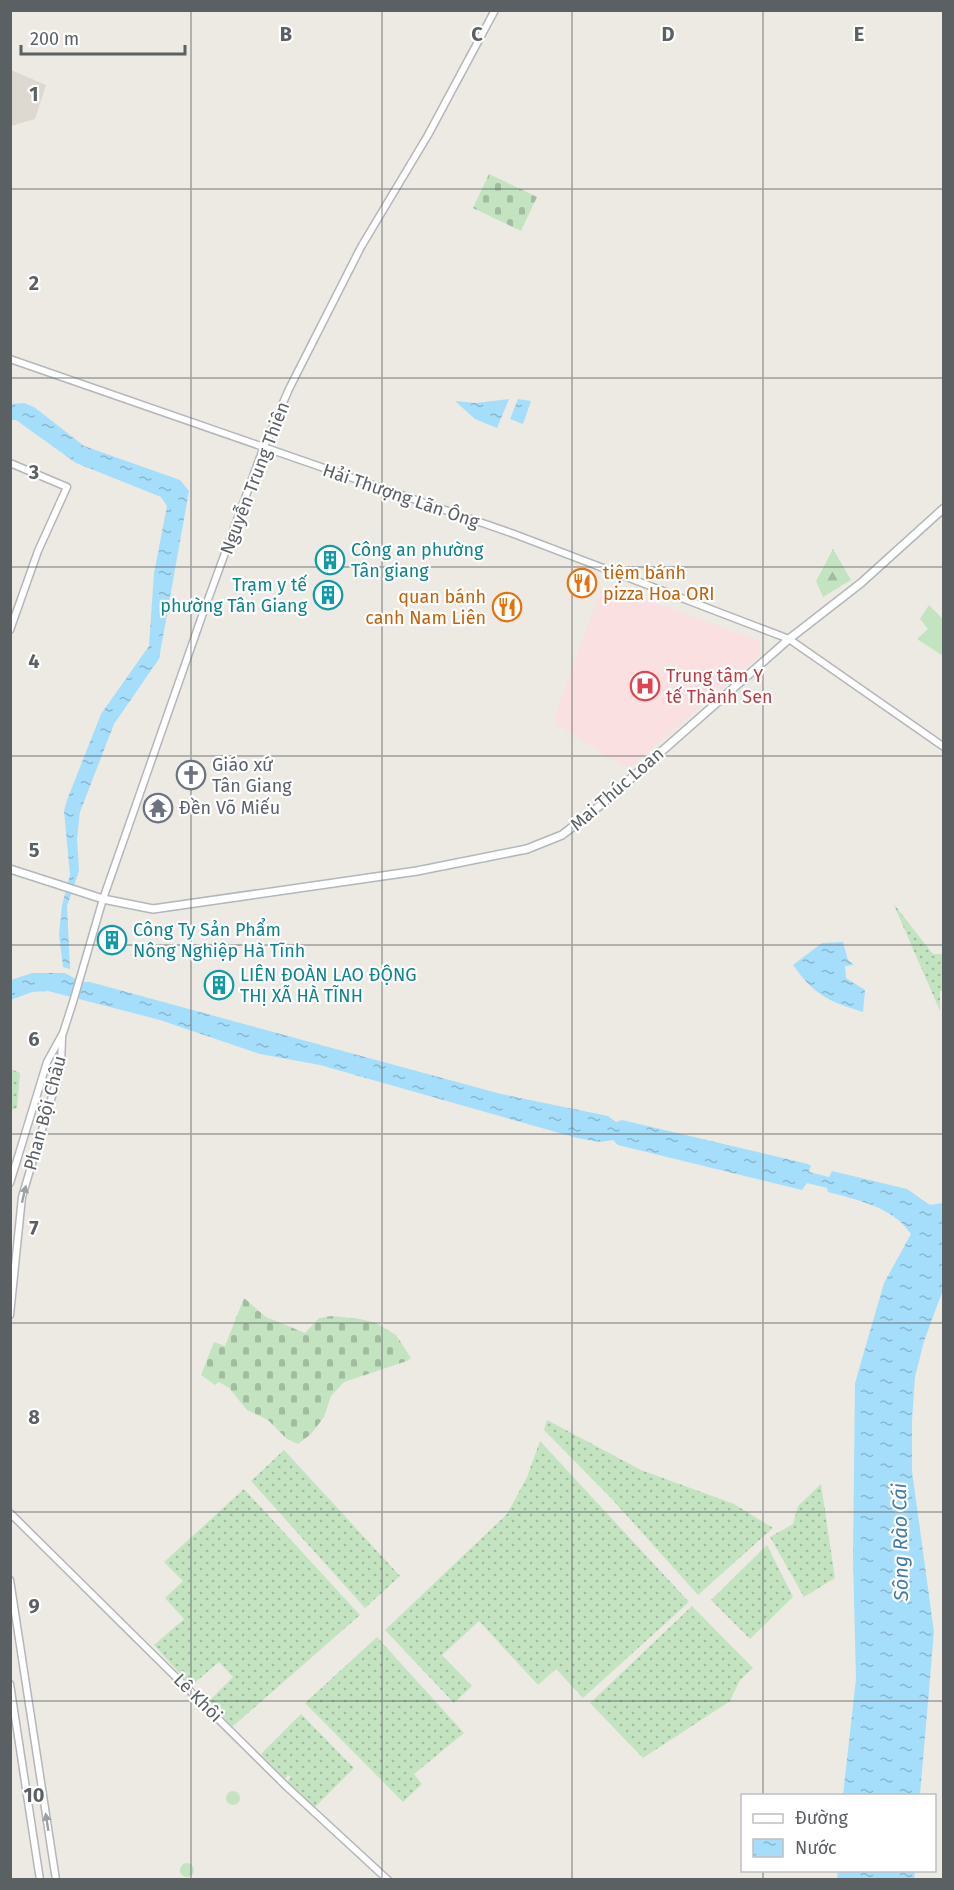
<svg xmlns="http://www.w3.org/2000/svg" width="954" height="1890" viewBox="0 0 954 1890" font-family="'Fira Sans',sans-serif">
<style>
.education{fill:#ddd9d1}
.medical{fill:#fae0e0}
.grass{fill:url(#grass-dots)}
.forest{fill:url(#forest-firs)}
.cemetery{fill:url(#cemetery-stones)}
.green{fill:#c4e4c1}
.water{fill:url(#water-ripples)}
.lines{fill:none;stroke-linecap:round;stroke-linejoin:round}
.tertiary-casing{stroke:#b4b6ba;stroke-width:9}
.secondary-casing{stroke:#b2b7ba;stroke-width:10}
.tertiary{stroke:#fff;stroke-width:6}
.secondary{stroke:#fff;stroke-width:7}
.oneway{fill:#9da0a1}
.grid{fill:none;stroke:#5b6063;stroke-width:1.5;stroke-opacity:0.55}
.labels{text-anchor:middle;stroke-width:4.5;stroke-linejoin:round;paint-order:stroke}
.street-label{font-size:18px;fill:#5b6063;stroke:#fff}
.culture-label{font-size:18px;fill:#0d838f;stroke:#fff;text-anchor:start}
.food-label{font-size:18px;fill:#c56008;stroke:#fff;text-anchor:start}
.health-label{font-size:18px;fill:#be3a42;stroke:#fff;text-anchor:start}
.worship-label{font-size:18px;fill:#5b616d;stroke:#fff;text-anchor:start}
.water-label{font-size:20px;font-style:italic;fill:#417aa4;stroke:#fff}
.grid-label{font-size:20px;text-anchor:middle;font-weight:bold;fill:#5b6063;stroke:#fff;stroke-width:4.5;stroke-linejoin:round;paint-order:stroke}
</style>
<defs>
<pattern id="grass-dots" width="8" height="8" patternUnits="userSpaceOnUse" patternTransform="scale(1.5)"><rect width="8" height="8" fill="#c4e4c1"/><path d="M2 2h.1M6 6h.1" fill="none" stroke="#a2bca0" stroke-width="1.8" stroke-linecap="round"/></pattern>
<pattern id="forest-firs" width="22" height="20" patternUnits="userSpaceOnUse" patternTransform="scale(1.5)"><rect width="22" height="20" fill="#c4e4c1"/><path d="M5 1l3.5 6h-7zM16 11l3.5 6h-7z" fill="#a2bca0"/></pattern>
<pattern id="cemetery-stones" width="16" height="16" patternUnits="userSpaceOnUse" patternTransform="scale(1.5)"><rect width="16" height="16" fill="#c4e4c1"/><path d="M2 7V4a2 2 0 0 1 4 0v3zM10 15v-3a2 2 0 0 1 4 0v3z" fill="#a2bca0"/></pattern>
<pattern id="water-ripples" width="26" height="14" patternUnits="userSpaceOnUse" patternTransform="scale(1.5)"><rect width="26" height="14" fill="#a5defb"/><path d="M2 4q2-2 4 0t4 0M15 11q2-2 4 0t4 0" fill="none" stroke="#89b7cf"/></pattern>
</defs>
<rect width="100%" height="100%" fill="#edeae3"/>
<polygon class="education" points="11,70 46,85 35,119 11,126"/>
<polygon class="medical" points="608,586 760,641 759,656 632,765 622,766 558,725 555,716 601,590"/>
<g class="grass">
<polygon points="893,903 933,954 943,954 943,991 940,991 940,1011"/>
<polygon points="11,1069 20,1073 17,1108 11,1110"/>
<polygon points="547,1420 641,1470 734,1504 773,1528 698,1595 612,1499 544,1430"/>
<polygon points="540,1441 689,1602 583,1698 556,1669 538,1685 479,1621 442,1655 472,1686 454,1703 385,1630 507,1514 527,1477"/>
<polygon points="284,1450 400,1576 365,1608 251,1481"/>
<polygon points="821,1484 835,1578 804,1597 770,1537 793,1524 798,1506"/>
<polygon points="244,1489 360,1615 232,1727 209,1701 233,1677 219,1662 191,1686 154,1645 184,1619 165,1598 183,1581 164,1562"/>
<polygon points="767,1545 793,1597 750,1639 711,1600"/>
<polygon points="692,1606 753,1668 740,1680 730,1701 643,1758 590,1703"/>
<polygon points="377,1637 464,1733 414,1774 422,1784 403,1802 305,1703"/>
<polygon points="301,1714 354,1768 313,1809 286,1783 291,1777 288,1775 285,1779 261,1754"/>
</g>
<polygon class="forest" points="833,549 851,580 823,597 816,581"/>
<g class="cemetery">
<polygon points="489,174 537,197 521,231 473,208"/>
<polygon points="244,1298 266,1317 305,1333 319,1318 332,1316 360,1319 376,1323 396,1335 411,1358 407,1361 344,1382 331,1396 324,1417 311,1434 298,1444 287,1439 268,1420 247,1410 229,1388 219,1382 215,1385 201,1375 214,1342 225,1346"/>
</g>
<g class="green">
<polygon points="929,605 943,619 943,656 917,639 928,629 920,619"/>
<circle cx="233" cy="1798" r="7"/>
<circle cx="187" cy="1870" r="7"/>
</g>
<g class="water">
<polygon points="509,399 497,428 475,419 455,401 476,403"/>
<polygon points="518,399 531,401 523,424 510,419"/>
<polygon points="24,403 34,407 84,446 180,480 189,491 159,659 114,724 80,812 77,838 79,871 67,906 70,969 63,967 59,934 62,905 70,875 64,811 67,800 101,714 149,646 154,573 167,506 161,497 76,463 16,420 11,420 10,404"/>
<path d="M843 942 848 960 854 965 845 966 846 978 865 990 863 1012C828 1001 814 995 793 965L822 943Z"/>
<path d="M32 973H65L81 982H90L501 1094 608 1116 616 1122 622 1120 808 1164 811 1166 809 1172 829 1177 832 1171 907 1189 930 1205 943 1203V1290L924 1341 915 1377 912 1421V1471L934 1632 920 1795H843L856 1679 853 1560 855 1383 884 1283 911 1234C893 1207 858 1200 828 1192L827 1188 807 1183 802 1190 618 1145 613 1140 600 1142 577 1138 320 1065 260 1054 160 1020 48 991 32 992 11 1000V980Z"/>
<polygon points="838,1871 838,1870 915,1871 914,1880 837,1879"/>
</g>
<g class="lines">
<g class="tertiary-casing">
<g id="tertiary">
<polyline points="10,359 514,534 789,639 944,747"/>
<polyline points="10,463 67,487 38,551 10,630"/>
<polyline points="10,1183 47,1062 63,1033 73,1002 103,899 202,616 263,449 289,389 361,247 428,135 495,10"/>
<polyline points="10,1315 22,1197 61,1066 62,1037"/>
<polyline points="10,1513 287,1787 388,1880"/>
<polyline points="10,1580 56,1880"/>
<polyline points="10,1684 40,1880"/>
</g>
</g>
<g class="secondary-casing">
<polyline id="secondary" points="10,869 103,899 153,909 417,871 527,849 562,835 602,804 789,639 861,583 944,508"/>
</g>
<use href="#tertiary" class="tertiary"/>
<use href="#secondary" class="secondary"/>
</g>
<defs><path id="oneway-solid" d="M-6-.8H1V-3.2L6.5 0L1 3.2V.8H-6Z" transform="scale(1.5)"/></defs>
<g class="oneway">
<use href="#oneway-solid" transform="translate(24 1194) rotate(-77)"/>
<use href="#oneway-solid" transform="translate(47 1822) rotate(-99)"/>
</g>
<path class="grid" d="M191 10V1880M382 10V1880M572 10V1880M763 10V1796M10 189H944M10 378H944M10 567H944M10 756H944M10 945H944M10 1134H944M10 1323H944M10 1512H944M10 1701H944M763 1870V1880"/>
<defs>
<g id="building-ring" transform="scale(1.5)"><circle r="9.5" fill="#fff" stroke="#0f9aa8" stroke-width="1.5"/><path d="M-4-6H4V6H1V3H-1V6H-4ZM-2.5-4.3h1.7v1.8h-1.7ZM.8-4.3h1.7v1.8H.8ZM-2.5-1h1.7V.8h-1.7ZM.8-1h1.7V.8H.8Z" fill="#0f9aa8"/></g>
<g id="restaurant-ring" transform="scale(1.5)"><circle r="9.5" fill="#fff" stroke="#e8710a" stroke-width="1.5"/><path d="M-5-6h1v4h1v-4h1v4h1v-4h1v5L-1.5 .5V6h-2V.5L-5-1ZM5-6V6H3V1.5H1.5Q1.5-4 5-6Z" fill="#e8710a"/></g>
<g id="hospital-ring" transform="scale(1.5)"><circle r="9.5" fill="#fff" stroke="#e0444e" stroke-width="1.5"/><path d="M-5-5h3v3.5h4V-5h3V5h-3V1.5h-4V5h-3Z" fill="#e0444e"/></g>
<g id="church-ring" transform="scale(1.5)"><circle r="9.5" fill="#fff" stroke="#6b7280" stroke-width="1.5"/><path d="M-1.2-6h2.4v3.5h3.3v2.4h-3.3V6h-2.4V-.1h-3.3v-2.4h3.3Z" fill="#6b7280"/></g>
<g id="temple-ring" transform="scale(1.5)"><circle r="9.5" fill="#fff" stroke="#6b7280" stroke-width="1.5"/><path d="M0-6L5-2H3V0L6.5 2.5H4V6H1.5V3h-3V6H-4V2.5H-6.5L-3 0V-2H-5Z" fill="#6b7280"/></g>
</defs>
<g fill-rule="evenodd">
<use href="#building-ring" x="330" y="560"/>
<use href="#restaurant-ring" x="582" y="583"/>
<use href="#building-ring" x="328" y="595"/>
<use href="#restaurant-ring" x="507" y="607"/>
<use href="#hospital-ring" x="645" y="686"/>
<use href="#church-ring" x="191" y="775"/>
<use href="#temple-ring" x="158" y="808"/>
<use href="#building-ring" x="112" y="940"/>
<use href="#building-ring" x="219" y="985"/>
</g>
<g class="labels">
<g class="street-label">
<text transform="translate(255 478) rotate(-69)" y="6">Nguyễn Trung Thiên</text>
<text transform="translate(401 496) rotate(19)" y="6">Hải Thượng Lãn Ông</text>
<text transform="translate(617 789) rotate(-41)" y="6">Mai Thúc Loan</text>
<text transform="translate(45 1113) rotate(-75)" y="6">Phan Bội Châu</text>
<text transform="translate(198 1698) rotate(45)" y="6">Lê Khôi</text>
</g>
<g class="culture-label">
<text x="351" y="556">Công an phường<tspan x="351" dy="21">Tân giang</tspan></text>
<text x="307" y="591" text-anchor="end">Trạm y tế<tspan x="307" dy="21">phường Tân Giang</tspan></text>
<text x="133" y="936">Công Ty Sản Phẩm<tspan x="133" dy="21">Nông Nghiệp Hà Tĩnh</tspan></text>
<text x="240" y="981">LIÊN ĐOÀN LAO ĐỘNG<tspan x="240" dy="21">THỊ XÃ HÀ TĨNH</tspan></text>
</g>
<g class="food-label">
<text x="603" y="579">tiệm bánh<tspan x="603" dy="21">pizza Hoa ORI</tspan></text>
<text x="486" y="603" text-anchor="end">quan bánh<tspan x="486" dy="21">canh Nam Liên</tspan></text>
</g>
<g class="health-label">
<text x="666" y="682">Trung tâm Y<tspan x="666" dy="21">tế Thành Sen</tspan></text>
</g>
<g class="worship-label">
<text x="212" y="771">Giáo xứ<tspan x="212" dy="21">Tân Giang</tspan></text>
<text x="179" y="814">Đền Võ Miếu</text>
</g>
<g class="water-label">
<text transform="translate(900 1542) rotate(-91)" y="7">Sông Rào Cái</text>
</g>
</g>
<g class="grid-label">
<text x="286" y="41">B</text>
<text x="477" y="41">C</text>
<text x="668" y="41">D</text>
<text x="859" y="41">E</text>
<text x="34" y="101">1</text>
<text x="34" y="290">2</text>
<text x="34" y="479">3</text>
<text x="34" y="668">4</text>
<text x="34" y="857">5</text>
<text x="34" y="1046">6</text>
<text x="34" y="1235">7</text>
<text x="34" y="1424">8</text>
<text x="34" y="1613">9</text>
<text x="34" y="1802">10</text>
</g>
<rect width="954" height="1890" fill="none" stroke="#5b6063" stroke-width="24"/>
<rect x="741" y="1794" width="195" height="78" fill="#ffffff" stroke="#bdbfc1" stroke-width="1.5"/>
<rect x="753" y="1814" width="30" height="9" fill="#ffffff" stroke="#bdbfc1" stroke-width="1.5"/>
<text x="795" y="1824" font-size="18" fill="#5b6063">Đường</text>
<rect x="753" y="1839" width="30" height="18" fill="url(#water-ripples)" stroke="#bdbfc1" stroke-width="1.5"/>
<text x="795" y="1854" font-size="18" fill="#5b6063">Nước</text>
<path d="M21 45v9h164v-9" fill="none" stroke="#5b6063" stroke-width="3"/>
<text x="30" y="45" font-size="18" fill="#5b6063" stroke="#ffffff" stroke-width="4.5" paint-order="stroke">200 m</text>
</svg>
